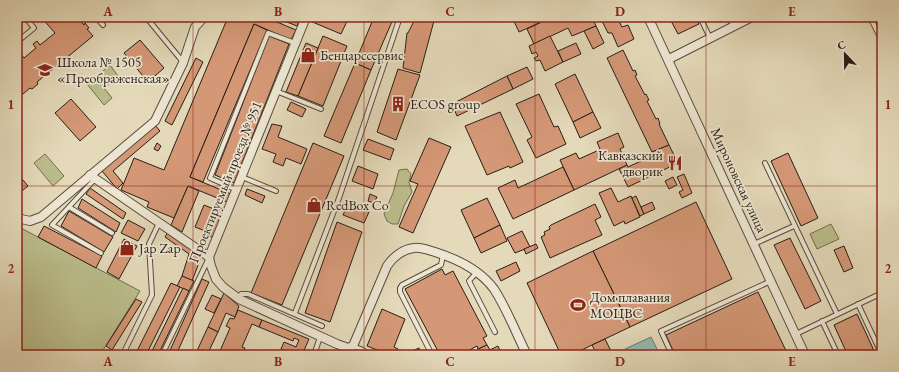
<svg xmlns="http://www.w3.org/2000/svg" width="899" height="372" viewBox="0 0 899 372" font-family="'EB Garamond',serif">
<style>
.green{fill:#bbbd8b;stroke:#726d50}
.water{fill:#95baaf;stroke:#697b72}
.building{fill:#d59877;stroke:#281d16}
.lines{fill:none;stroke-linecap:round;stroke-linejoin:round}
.lane-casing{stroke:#574c3f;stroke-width:6}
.street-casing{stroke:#574c3f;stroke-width:10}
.lane{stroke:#ede6d2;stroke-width:4}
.street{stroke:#ede6d2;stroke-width:8}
.grid{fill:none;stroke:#8f2418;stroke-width:1;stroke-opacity:0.55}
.labels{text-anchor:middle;stroke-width:3.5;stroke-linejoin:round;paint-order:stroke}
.poi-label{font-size:14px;fill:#281d16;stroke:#ede6d2;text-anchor:start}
.street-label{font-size:14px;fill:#281d16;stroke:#ede6d2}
.neatline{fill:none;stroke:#8f2418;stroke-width:1.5}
.grid-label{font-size:13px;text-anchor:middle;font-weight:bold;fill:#8f2418}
</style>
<rect width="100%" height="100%" fill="#e4d9b9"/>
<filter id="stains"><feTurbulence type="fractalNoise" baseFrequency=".005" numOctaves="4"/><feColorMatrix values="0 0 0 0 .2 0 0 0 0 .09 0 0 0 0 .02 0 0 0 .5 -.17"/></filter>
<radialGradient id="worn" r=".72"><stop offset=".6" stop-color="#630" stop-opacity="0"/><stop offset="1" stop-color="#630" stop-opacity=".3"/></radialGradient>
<g class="green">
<polygon points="110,65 118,76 104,88 112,98 104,105 87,84"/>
<polygon points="45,154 64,176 53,186 34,163"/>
<polygon points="407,169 411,174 409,182 412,192 404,206 398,224 392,224 387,221 384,214 393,193 399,170"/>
<polygon points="831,224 839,239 817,249 810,234"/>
<polygon points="17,226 140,291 100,355 17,355"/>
</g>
<polygon class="water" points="651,337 660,355 628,355 625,349"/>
<g class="building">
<polygon points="41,17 79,17 78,18 84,25 85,23 89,28 87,29 93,36 37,82 38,84 32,89 30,88 17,99 17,64 21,61 17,57 21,54 24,58 36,48 33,44 37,41 40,45 55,33"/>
<polygon points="228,17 265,17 296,30 291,40 254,24 190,177 231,194 227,202 188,186 174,218 147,207 149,202 121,190 134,158 164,170"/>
<polygon points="274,17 298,17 300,18 297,26"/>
<polygon points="311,17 349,17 341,34 310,21"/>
<polygon points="374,17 394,17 371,70 355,63"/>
<polygon points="416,17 435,17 420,73 403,68 407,33 408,33"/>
<polygon points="512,17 552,17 519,32"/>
<polygon points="552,17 592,17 596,26 572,36 568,28 534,44 527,29"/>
<polygon points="600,17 617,17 622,27 628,25 634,39 618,47 612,33 608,33"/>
<polygon points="669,17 696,17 699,24 678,34"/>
<polygon points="254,24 267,30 203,182 190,177"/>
<polygon points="596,26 604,43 593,49 584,31"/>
<polygon points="269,36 289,44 234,183 215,175"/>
<polygon points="323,36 347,46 323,106 298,96"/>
<polygon points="550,36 563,62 545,71 540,60 536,61 534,58 538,56 536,52 532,54 529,46"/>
<polygon points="140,40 164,68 148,82 124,53"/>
<polygon points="306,43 318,48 298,96 286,92"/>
<polygon points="576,43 581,54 563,62 558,51"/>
<polygon points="623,50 633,71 635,70 637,75 635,76 645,95 646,94 649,100 647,101 656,119 658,118 660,124 659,124 669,145 652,152 607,58"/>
<polygon points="196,58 203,62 172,125 165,121"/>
<polygon points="355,63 371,70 341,143 324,136"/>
<polygon points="527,67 533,79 513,89 507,76"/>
<polygon points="398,69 420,75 396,140 377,132"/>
<polygon points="575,74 593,112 573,122 555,84"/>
<polygon points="507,76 513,89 457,116 452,104"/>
<polygon points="539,94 554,127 558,126 566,144 536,158 527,140 532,137 516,104"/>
<polygon points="71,99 96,127 80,141 55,113"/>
<polygon points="291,102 306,109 302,117 287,110"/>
<polygon points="500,112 523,162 510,168 509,166 487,175 465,126"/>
<polygon points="593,112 601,128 580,138 573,122"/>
<polygon points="272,124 282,126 278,137 307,149 301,164 286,158 283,166 273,162 276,154 262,149"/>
<polygon points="155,125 160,131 113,171 123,183 117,189 102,171"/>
<polygon points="618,133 624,147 620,149 627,165 574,190 560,160 576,153 579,159 599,150 600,149 597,142"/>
<polygon points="429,138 451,147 413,233 399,227 418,184 410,181"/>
<polygon points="368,139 394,149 390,160 363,150"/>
<polygon points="157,143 161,146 158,151 154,149"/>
<polygon points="313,143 344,156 282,305 251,293"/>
<polygon points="669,145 678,163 628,187 619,169 627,165 628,167 654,155 652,152"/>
<polygon points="788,153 818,218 801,226 771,161"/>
<polygon points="358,166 378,174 373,189 352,181"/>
<polygon points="563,167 574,190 513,219 498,188 515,180 518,188"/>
<polygon points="17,173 28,186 17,195"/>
<polygon points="684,174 692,193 682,198 679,192 683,190 677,177"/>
<polygon points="673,177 677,185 669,189 665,181"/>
<polygon points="188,186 199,191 182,232 171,225"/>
<polygon points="90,188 126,213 123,219 86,194"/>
<polygon points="611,188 618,202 631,196 640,217 625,224 624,221 614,226 599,193"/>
<polygon points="247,189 265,196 262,203 245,195"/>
<polygon points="370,194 377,197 374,203 368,201"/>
<polygon points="636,196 644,214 640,216 632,198"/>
<polygon points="487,198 500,225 474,238 461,210"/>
<polygon points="82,199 120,223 116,232 78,208"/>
<polygon points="652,202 655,209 644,214 641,207"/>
<polygon points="696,202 732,279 630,327 593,251"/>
<polygon points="348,204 369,212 364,223 343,215"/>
<polygon points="595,204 601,217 595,220 602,235 550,258 541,237 545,235 544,232 550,229 549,227 551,225"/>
<polygon points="204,205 214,209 205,231 195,227"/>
<polygon points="217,209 225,212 214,238 207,235"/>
<polygon points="69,211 113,237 104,252 61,226"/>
<polygon points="128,220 145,229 138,241 121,233"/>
<polygon points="337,222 362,232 330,322 305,313"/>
<polygon points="500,225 507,241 481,253 474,238"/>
<polygon points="44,226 102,256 96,268 38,237"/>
<polygon points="522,231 530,247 515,253 507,238"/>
<polygon points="168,232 202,255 192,281 182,276 189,254 165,237"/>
<polygon points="790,238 821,301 805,309 774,245"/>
<polygon points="124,239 137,246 119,279 107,272"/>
<polygon points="536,244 538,248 526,254 524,249"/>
<polygon points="844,246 853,268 844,272 834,250"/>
<polygon points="593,251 630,327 571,355 561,355 527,283"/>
<polygon points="516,262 520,271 501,281 496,271"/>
<polygon points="442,269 445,275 453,271 487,336 483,338 487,345 478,349 477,346 460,355 440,355 405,289"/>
<polygon points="182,276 194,281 189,291 177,286"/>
<polygon points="202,279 209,282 176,355 168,355"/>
<polygon points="171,283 180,287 146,355 135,355"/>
<polygon points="183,288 189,291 158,355 150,355"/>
<polygon points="758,292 788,355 675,355 666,335"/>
<polygon points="224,293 239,306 235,317 226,313 218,332 208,327"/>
<polygon points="212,295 221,299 214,313 205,309"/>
<polygon points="136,299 142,302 112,350 106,346"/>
<polygon points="382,309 405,319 394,347 398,349 396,355 390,355 367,346"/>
<polygon points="238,310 262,320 259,327 252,324 242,347 245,348 243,352 251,355 220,355 220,351 230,328 226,326 230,318 234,319"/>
<polygon points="857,314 876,355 848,355 844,347 834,325"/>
<polygon points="262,320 309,339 302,355 297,355 281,349 284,342 296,347 299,340 294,338 293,341 259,327"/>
<polygon points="208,327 218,332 207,355 195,355"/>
<polygon points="605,339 613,355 597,355 592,345"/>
<polygon points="487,345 490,350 498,346 502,355 481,355 478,349"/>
<polygon points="419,348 421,355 413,355 412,351"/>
<polygon points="261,351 269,355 256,355 257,352 260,353"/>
<polygon points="287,351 297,355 285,355"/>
</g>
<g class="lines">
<g class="lane-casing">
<g id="lane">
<polyline points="96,17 103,25"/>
<polyline points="146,17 183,62"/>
<polyline points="700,17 710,38"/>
<polyline points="729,17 734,26"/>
<polyline points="870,17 882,41"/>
<polyline points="17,42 34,28 25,17"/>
<polyline points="276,91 321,109"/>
<polyline points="765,163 837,314"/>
<polyline points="242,177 276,191"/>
<polyline points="95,179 52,225 101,253"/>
<polyline points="237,190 210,178 268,33 295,43"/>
<polyline points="69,207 112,233"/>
<polyline points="754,244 794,226"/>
<polyline points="477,272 469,281 495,332"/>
<polyline points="239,299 241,294 248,294 322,326"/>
<polyline points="858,304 882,355"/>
<polyline points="295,313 339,198 400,17"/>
<polyline points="822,321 838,355"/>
<polyline points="796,334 882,293"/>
<polyline points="353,346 363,350 369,355"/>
<polyline points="123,354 152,295 149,244 159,223"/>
<polyline points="162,355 208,260"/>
<polyline points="314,355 320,337"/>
<polyline points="432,355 400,292 400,288 402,285 441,265 443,255"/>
<polyline points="672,355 661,331 771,281"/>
</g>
</g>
<g class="street-casing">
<g id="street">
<polyline points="648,17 805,355"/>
<polyline points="669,59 752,17"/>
<path d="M90 175 209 257 211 266 216 279 223 287 239 299 337 344 348 348 353 346 387 266C393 257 403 249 414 248 421 247 428 250 435 252 457 259 480 270 494 289 507 309 516 333 527 355"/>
<polyline points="17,218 30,221 41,217 155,121 183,63 195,27 204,17"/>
<polyline points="209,257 306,17"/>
</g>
</g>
<use href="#lane" class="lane"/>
<use href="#street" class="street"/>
</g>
<path class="grid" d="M193 17V355M364 17V355M535 17V355M706 17V355M17 186H882"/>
<defs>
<g id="shop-bare" transform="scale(1.2)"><path d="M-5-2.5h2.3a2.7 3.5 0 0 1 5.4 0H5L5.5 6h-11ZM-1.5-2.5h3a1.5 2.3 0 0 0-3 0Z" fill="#8f2418" stroke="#ede6d2" stroke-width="2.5" paint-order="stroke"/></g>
<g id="school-bare" transform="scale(1.2)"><path d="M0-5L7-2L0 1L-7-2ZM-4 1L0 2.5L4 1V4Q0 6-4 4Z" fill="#8f2418" stroke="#ede6d2" stroke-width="2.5" paint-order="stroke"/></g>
<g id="building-bare" transform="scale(1.2)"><path d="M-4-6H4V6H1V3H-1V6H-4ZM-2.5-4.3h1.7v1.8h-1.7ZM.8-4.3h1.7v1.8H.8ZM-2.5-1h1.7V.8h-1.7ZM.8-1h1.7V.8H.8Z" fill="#8f2418" stroke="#ede6d2" stroke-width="2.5" paint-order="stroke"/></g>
<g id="restaurant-bare" transform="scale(1.2)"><path d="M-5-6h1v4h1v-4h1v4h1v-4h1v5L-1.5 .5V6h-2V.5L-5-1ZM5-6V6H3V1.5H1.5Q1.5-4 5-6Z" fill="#8f2418" stroke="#ede6d2" stroke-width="2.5" paint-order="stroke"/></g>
<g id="stadium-bare" transform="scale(1.2)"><path d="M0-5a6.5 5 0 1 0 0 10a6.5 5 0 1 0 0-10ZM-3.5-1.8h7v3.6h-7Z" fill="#8f2418" stroke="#ede6d2" stroke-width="2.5" paint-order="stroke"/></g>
</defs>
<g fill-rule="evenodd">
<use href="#shop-bare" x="308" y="55"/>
<use href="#school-bare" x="45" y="70"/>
<use href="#building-bare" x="398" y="104"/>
<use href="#restaurant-bare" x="675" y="163"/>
<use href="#shop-bare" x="314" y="205"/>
<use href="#shop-bare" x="127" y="248"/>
<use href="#stadium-bare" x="578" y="305"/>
</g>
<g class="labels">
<g class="poi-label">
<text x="320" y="60">Бенцарссервис</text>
<text x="57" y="67">Школа № 1505<tspan x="57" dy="16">«Преображенская»</tspan></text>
<text x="410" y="109">ECOS group</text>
<text x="663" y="160" text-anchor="end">Кавказский<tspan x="663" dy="16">дворик</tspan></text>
<text x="326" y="210">RedBox Co</text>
<text x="139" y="253">Jap Zap</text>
<text x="590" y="302">Дом плавания<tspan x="590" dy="16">МОЦВС</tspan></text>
</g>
<g class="street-label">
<text transform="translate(739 180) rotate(65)" y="5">Мироновская улица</text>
<text transform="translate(225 182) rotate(-68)" y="5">Проектируемый проезд № 951</text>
</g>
</g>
<rect width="899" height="372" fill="none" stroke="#e4d9b9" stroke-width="44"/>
<g transform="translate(845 54) rotate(338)" stroke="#ede6d2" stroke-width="3" paint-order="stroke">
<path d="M0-3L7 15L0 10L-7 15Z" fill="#281d16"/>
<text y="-6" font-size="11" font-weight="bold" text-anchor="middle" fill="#281d16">С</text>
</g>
<rect x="22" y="22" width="855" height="328" class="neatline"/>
<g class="grid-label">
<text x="108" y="16">A</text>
<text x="278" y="16">B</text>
<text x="450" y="16">C</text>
<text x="620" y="16">D</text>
<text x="792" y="16">E</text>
<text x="11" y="109">1</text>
<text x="888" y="109">1</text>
<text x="11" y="273">2</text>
<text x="888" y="273">2</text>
<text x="108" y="366">A</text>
<text x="278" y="366">B</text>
<text x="450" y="366">C</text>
<text x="620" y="366">D</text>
<text x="792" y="366">E</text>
</g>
<rect width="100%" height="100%" filter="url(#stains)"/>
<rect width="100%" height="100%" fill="url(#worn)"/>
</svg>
